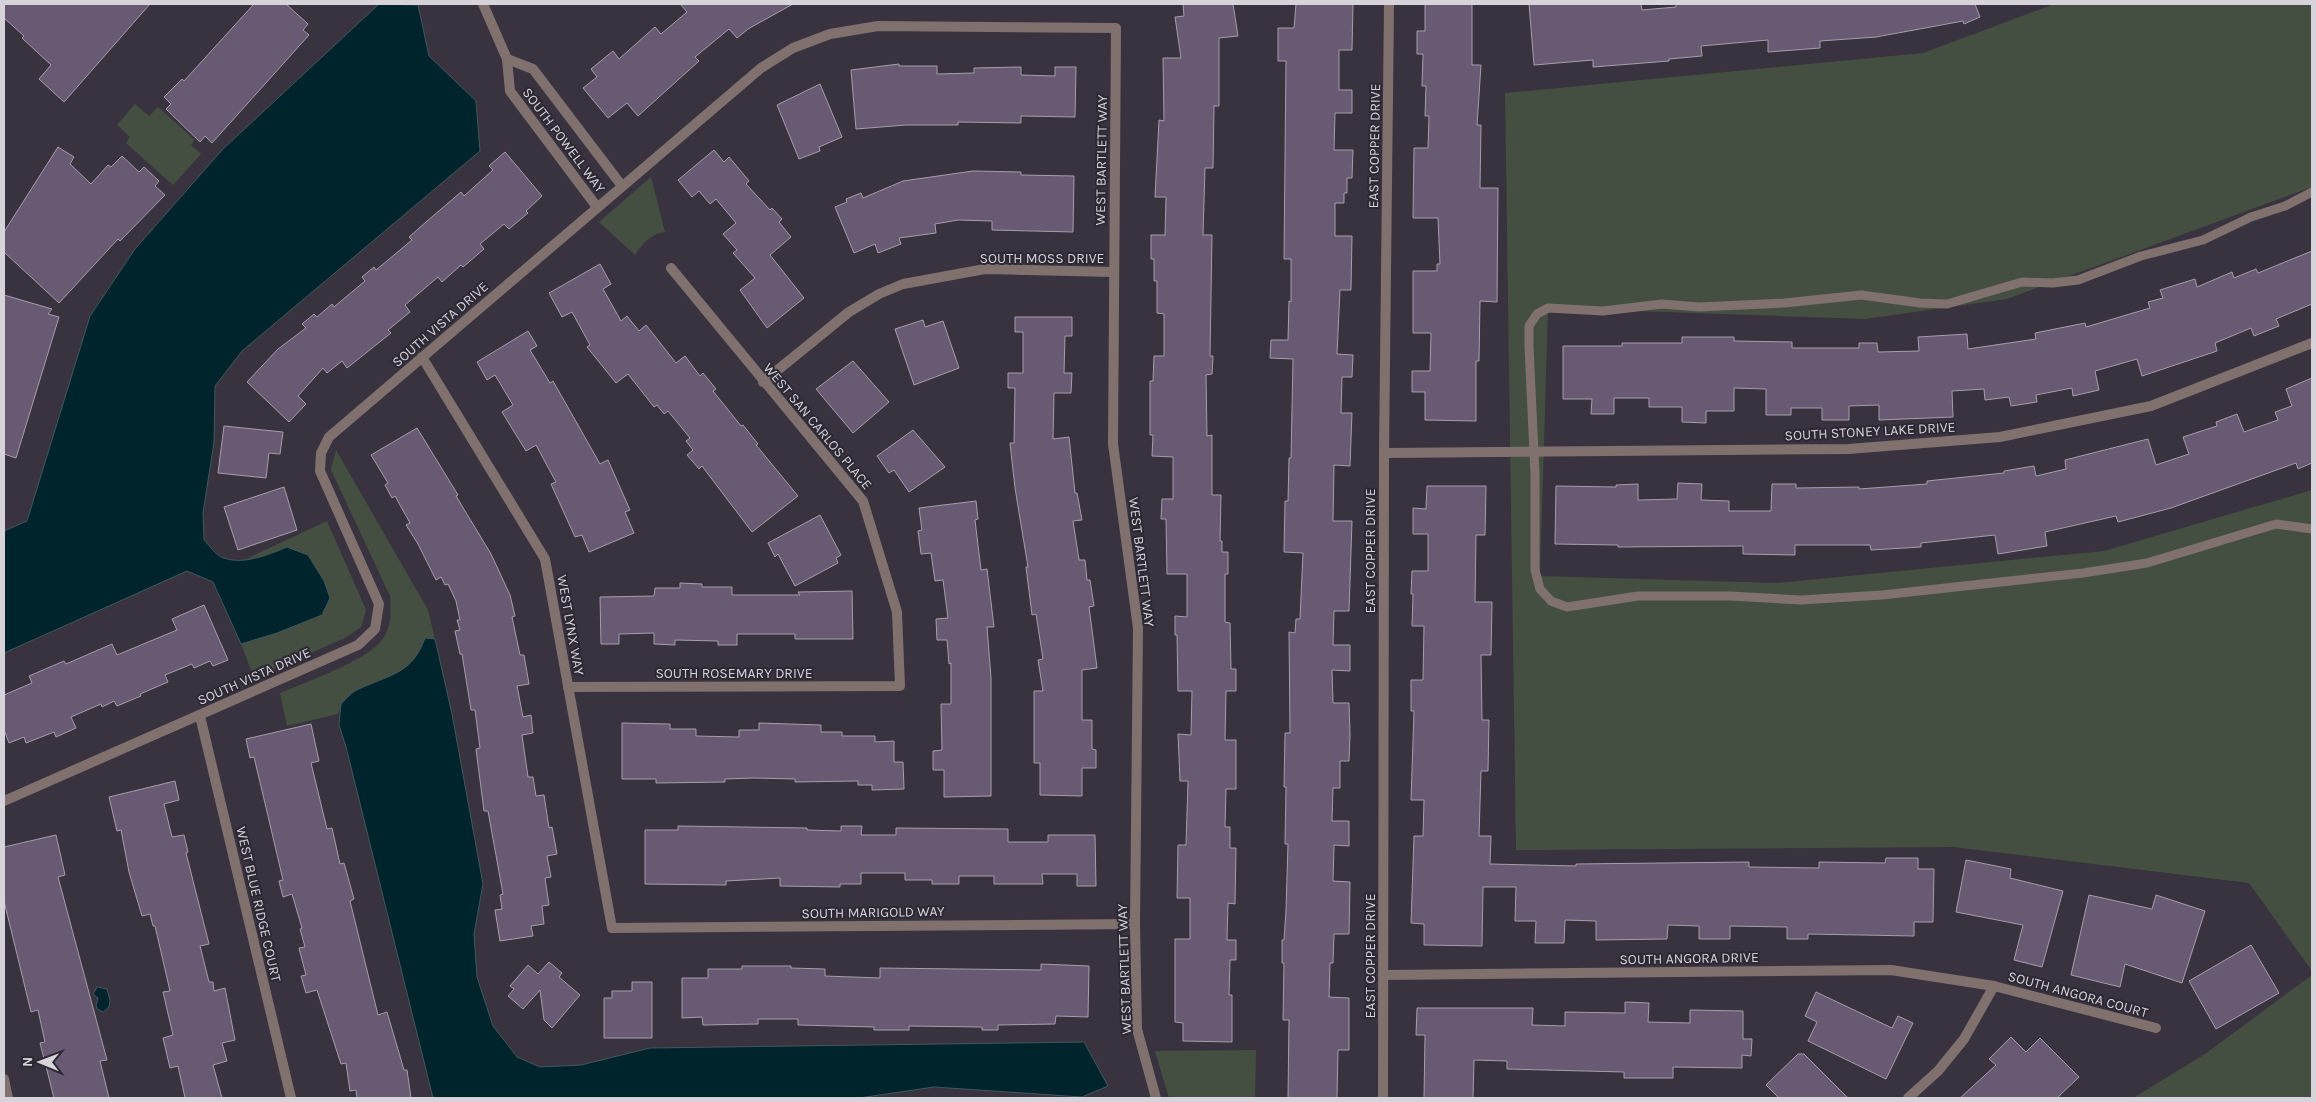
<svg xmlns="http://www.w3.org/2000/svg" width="2316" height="1102" viewBox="0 0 2316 1102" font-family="Karla,sans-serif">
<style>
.green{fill:#454f41}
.water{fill:#00242c;stroke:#405860}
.building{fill:#695a73;stroke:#a69dac}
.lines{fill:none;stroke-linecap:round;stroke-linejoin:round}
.service{stroke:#80716e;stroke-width:9}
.minor{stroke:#80716e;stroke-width:10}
.tertiary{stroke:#80716e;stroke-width:10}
.labels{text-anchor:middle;stroke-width:4;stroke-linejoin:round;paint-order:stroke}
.street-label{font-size:14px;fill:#d6d3db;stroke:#2d2934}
</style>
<rect width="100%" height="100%" fill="#38333f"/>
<g class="green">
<polygon points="2054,4 2312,4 2312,187 2007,299 1865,319 1548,308 1540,576 1777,583 2104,551 2312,490 2312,971 2249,883 1953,847 1516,850 1505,93 1923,53"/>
<polygon points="135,104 149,116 158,107 195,140 191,145 201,154 173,185 126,143 130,137 117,125"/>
<path d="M651 177 665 232C650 234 643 243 635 255L599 222Z"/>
<path d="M336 450 428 610 435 639 425 638C420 653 411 666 397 675 376 687 345 686 338 714L287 726 280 693C304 683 368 660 382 640 392 626 391 612 390 596L331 470Z"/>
<polygon points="327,521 366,610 361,627 345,638 254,678 241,644 277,633 287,547 267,555 244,560"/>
<polygon points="2312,975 2312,1098 2133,1098 2205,1054"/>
<polygon points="1256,1050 1255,1098 1169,1098 1155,1051"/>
</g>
<g class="water">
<path d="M379 4 418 5 429 56 476 101 480 151 242 351 215 386 214 442 203 513 204 540C209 545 215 554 221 557 242 566 268 555 287 547L308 555 324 581 330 598 322 615 277 633 241 644 213 582 187 571 4 653V531L27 521 90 316 135 249 222 150Z"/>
<path d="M425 638 435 639 452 714 483 884 474 934 477 977 493 1026 517 1057 540 1067 581 1065 650 1048 1084 1042 1108 1086 1082 1097 934 1087 859 1098H433L346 747 339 725 341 704C345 700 350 694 355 691 386 675 412 676 425 638Z"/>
<polygon points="97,987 107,989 110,1000 109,1007 103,1012 97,1009 96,1005 98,998 93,994"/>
</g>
<g class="building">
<polygon points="4,4 150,4 64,102 39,79 51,65 22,38 24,36 4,18"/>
<polygon points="254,4 286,4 308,24 303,30 309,35 212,143 205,136 200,142 166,109 171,104 164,97 182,79 184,81"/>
<polygon points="680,4 793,4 748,29 737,38 729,29 695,57 699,61 638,116 627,103 608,118 583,88 597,77 591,69 613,51 619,59 655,27 661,34 687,12"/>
<polygon points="1183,4 1233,4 1238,36 1219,38 1219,106 1214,106 1213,168 1205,168 1203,235 1212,235 1210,356 1213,356 1212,374 1206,375 1207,436 1212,435 1212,495 1221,495 1220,541 1222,541 1222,552 1228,552 1228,574 1225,574 1225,622 1230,623 1231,669 1236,669 1236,691 1226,691 1225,740 1236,740 1236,789 1226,789 1225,827 1230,827 1230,848 1236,848 1235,904 1228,903 1227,940 1236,940 1236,960 1230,960 1229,995 1232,995 1232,1042 1183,1041 1183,1023 1175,1022 1175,939 1190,939 1190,898 1177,898 1178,845 1186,845 1188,781 1180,781 1178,734 1191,735 1192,691 1178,691 1177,635 1175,635 1175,616 1187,617 1187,574 1167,574 1166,519 1161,519 1162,499 1173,499 1173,457 1152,456 1153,435 1150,435 1150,381 1153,381 1154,356 1164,356 1164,314 1157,313 1157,281 1154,281 1154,259 1151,259 1151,235 1165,235 1166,197 1155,197 1159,120 1164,121 1163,58 1181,58 1175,17 1184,16"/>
<polygon points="1296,4 1353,4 1352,50 1339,50 1339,90 1352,90 1352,113 1335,113 1334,150 1353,150 1352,178 1347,178 1347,193 1344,193 1344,203 1335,203 1335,236 1352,236 1351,290 1340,290 1337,354 1353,355 1352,377 1342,377 1341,413 1352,413 1350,466 1334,465 1333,521 1352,521 1349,611 1334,611 1333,645 1350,645 1350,671 1332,670 1333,703 1349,703 1350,734 1349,761 1340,761 1340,788 1333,788 1332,821 1349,821 1349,846 1334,845 1333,881 1350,882 1349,934 1334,934 1333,963 1330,963 1329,997 1349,998 1349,1050 1338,1050 1337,1098 1288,1098 1289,1020 1283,1020 1284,963 1282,963 1282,940 1284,940 1286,910 1288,844 1285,844 1286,787 1284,787 1285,733 1290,733 1289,632 1295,633 1296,619 1300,619 1303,553 1284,552 1285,501 1288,501 1289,458 1291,458 1293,359 1270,358 1271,340 1288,340 1289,301 1291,302 1291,259 1284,259 1286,61 1278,61 1278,28 1294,28"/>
<polygon points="1425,4 1472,4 1472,65 1481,65 1477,125 1481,125 1480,188 1498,188 1497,302 1480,301 1479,361 1476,361 1476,421 1425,420 1425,392 1412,392 1412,371 1430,371 1431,333 1413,333 1413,271 1437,271 1437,264 1440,264 1438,218 1413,218 1414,148 1428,148 1429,116 1425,116 1426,86 1422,86 1423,54 1417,54 1417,31 1425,31"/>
<polygon points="1529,4 1641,4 1642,10 1676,7 1676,4 1975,4 1980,17 1964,24 1963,21 1876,37 1820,41 1820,48 1768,52 1768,40 1701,46 1702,56 1669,59 1669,61 1593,67 1593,60 1534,65"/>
<polygon points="899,64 899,66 937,66 937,74 974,73 974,68 1021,67 1021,75 1055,76 1055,67 1076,67 1075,117 1021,116 1021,123 958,122 958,125 906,125 856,129 851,70"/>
<polygon points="820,84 842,137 819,147 820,151 799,159 777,105"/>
<polygon points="58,147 74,157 70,164 91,184 108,165 111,167 122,156 139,172 144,167 159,181 155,186 165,195 120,241 118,239 59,303 4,252 4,232"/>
<polygon points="714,150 724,162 729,157 749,181 746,184 770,210 772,208 782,219 779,222 791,237 770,255 804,298 767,328 740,290 755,278 733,253 737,250 723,234 736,223 716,199 710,204 699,191 692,197 678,180"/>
<polygon points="505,152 542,196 526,211 528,213 509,229 504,224 480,244 484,249 463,267 461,265 442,282 438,277 405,305 410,312 388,330 391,333 347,368 342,361 327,373 323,368 298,396 306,404 289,422 247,382 278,349 306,328 302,324 314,314 317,317 332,304 334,307 365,281 362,277 374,267 376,270 412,240 409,237 426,222 461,192 464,196 493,170 489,166"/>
<polygon points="973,171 1021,172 1021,175 1074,176 1073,232 992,230 992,221 958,220 935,224 936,233 899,238 901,244 878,253 875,244 854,253 835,207 847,202 846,199 861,193 863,198 903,181"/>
<polygon points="2312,251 2312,304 2276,319 2279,326 2254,336 2251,328 2215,343 2217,351 2142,376 2137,359 2095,371 2099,390 2073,396 2072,388 2036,395 2037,402 2011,406 2009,397 1985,400 1984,389 1952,391 1953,417 1879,420 1879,405 1849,406 1849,420 1822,420 1822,408 1791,408 1791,415 1766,415 1766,389 1734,388 1734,411 1706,411 1706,423 1682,422 1682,407 1649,407 1649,398 1614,398 1614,414 1591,414 1592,399 1563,399 1563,346 1622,346 1622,343 1682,343 1682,337 1734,337 1734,341 1792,342 1792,348 1859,348 1859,343 1877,343 1878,352 1919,351 1918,337 1967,334 1968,349 2036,339 2035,333 2085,323 2086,327 2150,308 2148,302 2163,298 2160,290 2195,279 2197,287 2232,272 2234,278 2256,269 2258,273"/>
<polygon points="600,264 611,284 603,289 621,321 627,316 639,331 646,325 676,363 685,356 700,376 703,373 716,389 713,391 741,426 743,425 758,444 756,445 798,496 752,532 702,466 699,469 687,455 693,450 686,441 690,438 668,411 664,414 657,405 654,407 628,374 616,383 587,347 590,345 572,312 562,317 549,293"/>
<polygon points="4,295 52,309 48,314 59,317 16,458 4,454"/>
<polygon points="1015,317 1072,317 1072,336 1065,336 1064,373 1072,373 1071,393 1054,393 1053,439 1069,437 1075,493 1077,493 1082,520 1073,521 1079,560 1085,560 1087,580 1090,580 1094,606 1089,607 1097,668 1082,670 1082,720 1092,720 1092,749 1096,750 1096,768 1082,768 1082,796 1040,795 1040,763 1034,763 1034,691 1043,691 1038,660 1043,659 1036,614 1032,615 1026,567 1028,567 1015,488 1010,443 1014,443 1015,388 1008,388 1008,373 1023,373 1023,332 1015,332"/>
<polygon points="923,320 925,327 943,321 959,368 914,385 895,329"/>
<polygon points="528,331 537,346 530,350 550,383 553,381 600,464 608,460 630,510 625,512 634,533 589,552 582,535 575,537 551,484 556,482 536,445 526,451 502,412 513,405 495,375 487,380 477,362"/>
<polygon points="853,361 889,402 853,433 816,389"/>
<polygon points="2312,378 2312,463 2298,469 2296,463 2171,508 2118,522 2116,516 2045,532 2047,546 1998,554 1995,535 1921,543 1921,547 1871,550 1870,545 1795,545 1795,555 1743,554 1743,546 1618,547 1618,545 1555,544 1556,486 1616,487 1616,485 1638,484 1638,500 1677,499 1678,483 1702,484 1701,500 1729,501 1729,511 1771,511 1772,484 1796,484 1796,488 1859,487 1859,489 1927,484 1927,481 2004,473 2004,471 2034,466 2036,476 2066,469 2065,460 2148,439 2156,465 2189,454 2183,437 2217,426 2216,422 2237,414 2244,432 2278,420 2275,412 2292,406 2286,389"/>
<polygon points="224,426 283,432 280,454 269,453 266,478 218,473"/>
<polygon points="417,428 458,495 456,496 491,554 510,595 515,616 512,617 520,655 524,655 529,684 517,686 523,717 531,715 533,733 522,735 528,777 533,777 536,796 544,795 549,828 552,827 557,854 547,856 551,877 545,878 549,905 542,906 544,924 531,926 533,936 500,941 495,910 502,909 500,895 503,894 488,811 484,811 476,749 480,748 475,710 471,710 462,654 460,654 455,631 460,630 457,620 460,620 456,601 448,584 445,585 441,577 436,580 418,544 406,525 410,523 395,496 392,498 385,485 388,483 371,455"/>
<polygon points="913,430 945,467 909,492 894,470 889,473 877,456"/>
<polygon points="1427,486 1486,486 1485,535 1476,535 1475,602 1492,602 1491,655 1481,655 1482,720 1489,720 1488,771 1481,771 1479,836 1491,836 1490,864 1576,866 1576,864 1749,862 1749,867 1819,868 1819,862 1885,863 1886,858 1918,858 1918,869 1934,869 1933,922 1914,922 1914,936 1808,934 1808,939 1787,939 1787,927 1730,926 1730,939 1699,939 1699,926 1668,925 1667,939 1596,940 1596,921 1565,920 1564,943 1535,943 1536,921 1515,921 1516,887 1483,887 1482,946 1424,945 1424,924 1411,923 1414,836 1423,836 1424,800 1411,800 1414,711 1411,711 1411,680 1423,680 1424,626 1412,626 1413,594 1411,594 1412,571 1428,571 1428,534 1413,534 1413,508 1426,509"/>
<polygon points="284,487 297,530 238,550 224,507"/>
<polygon points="976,501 978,519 975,520 981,570 987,569 994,627 987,627 991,678 991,796 944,797 944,770 933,770 933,751 942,750 941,704 951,704 951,663 949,664 947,640 937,640 936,619 948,618 943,580 935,581 931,553 921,554 918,531 922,530 919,508"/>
<polygon points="820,515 841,555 836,558 838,563 795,586 778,554 775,557 768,543"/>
<polygon points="680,583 702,584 702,587 732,587 732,595 800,595 798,592 852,591 853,639 795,639 795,634 737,634 737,645 718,645 718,641 675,640 675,645 654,644 654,633 619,634 619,644 601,644 600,597 654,596 655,588 680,588"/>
<polygon points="204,605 228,660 213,666 210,661 194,668 192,664 165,675 168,682 140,694 141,696 117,706 114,701 102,707 101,704 71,717 76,728 56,737 54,732 26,743 24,737 9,743 4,730 4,695 32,683 29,676 64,661 66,664 112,644 117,655 177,630 172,619"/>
<polygon points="622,723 670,724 670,729 696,729 696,736 739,737 739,730 759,730 759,723 821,725 821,732 842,732 842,736 875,736 875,742 894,741 894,762 903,762 904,789 872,790 872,785 858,785 858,781 795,782 795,779 754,778 725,779 725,782 656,783 656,779 622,779"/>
<polygon points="311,724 319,761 311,763 327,829 332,828 340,864 344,863 354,899 350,901 378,1015 387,1012 404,1070 407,1070 411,1098 357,1098 356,1090 350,1091 346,1063 341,1064 317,990 306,993 301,976 306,975 299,948 305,947 300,929 302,928 292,894 283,897 279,881 283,880 268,816 254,757 250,758 246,739"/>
<polygon points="175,781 179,800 164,804 172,837 184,835 188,852 186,853 209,944 200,946 209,982 213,982 214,991 225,988 235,1040 222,1043 227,1061 213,1065 222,1098 185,1098 178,1066 170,1068 163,1038 173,1035 163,992 170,991 155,926 153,926 150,914 142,916 129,872 121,830 117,831 109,797"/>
<polygon points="678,826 807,828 807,830 841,831 841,826 862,826 861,835 896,835 896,828 1008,829 1008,842 1048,842 1048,835 1095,835 1096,886 1077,886 1077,874 1042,874 1043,884 994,884 994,876 959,876 959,884 932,884 932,880 905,880 905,873 861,873 861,884 840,884 840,887 780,886 780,878 726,881 726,885 645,884 645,830 678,830"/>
<polygon points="56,835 65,875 58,877 107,1060 100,1061 109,1098 54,1098 40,1043 45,1042 38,1010 31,1012 4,901 4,847"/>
<polygon points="1966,860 2011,869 2010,878 2063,891 2042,967 2014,960 2023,925 1956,912"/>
<polygon points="2089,895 2152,909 2156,895 2205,911 2182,983 2125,964 2120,987 2071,975"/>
<polygon points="2251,945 2279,993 2216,1029 2189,981"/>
<polygon points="549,962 562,973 559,977 580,995 552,1028 544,1020 540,990 523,1009 508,996 514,989 510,986 528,965 538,974"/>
<polygon points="1041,964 1089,966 1088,1017 1056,1016 1055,1024 998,1025 998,1030 982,1030 982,1027 909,1026 909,1030 874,1030 874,1027 798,1025 798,1019 758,1019 758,1024 703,1025 702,1017 682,1018 682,978 708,978 708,969 742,969 742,966 791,966 791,968 825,969 825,976 880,978 880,968 1041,970"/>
<polygon points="632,982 652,982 652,1038 604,1038 604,998 612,998 612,991 632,991"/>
<polygon points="1816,992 1892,1028 1898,1016 1913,1023 1886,1079 1808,1041 1817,1022 1805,1016"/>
<polygon points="1625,1002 1649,1003 1648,1022 1690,1023 1690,1010 1743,1011 1743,1039 1752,1039 1751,1056 1742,1055 1742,1068 1673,1067 1673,1078 1624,1078 1624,1072 1507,1069 1507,1061 1474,1060 1473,1098 1424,1098 1425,1035 1416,1035 1417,1008 1533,1008 1532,1025 1565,1026 1565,1012 1625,1013"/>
<polygon points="2011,1037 2026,1052 2040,1038 2079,1077 2057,1098 1960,1098 1996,1065 1989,1059"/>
<polygon points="1798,1054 1804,1054 1848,1098 1779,1098 1766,1085"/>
</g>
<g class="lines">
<polyline class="service" points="2312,192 2285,206 2251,217 2203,240 2141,256 2078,280 2053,283 2022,282 1947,304 1920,303 1861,295 1785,303 1699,307 1662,304 1603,311 1548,308 1537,314 1529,326 1529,347 1535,474 1535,570 1540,589 1551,601 1567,607 1638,596 1730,596 1801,600 1882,595 2083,573 2147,563 2276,524 2312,529"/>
<g class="minor">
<polyline points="422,357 545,559 612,928 1135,924"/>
<polyline points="763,382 849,312 879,294 903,284 985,269 1113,272"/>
<polyline points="1384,453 1849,449 2000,437 2151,406 2312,343"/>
<polyline points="568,687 900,686 897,612 863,501 671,268"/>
<polyline points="200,716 291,1098"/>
<polyline points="4,801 358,645 375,629 379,604 320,471 321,453 329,437 761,68 793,48 830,34 878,26 1116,28 1113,444 1138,628 1135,924 1137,1029 1156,1098"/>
<polyline points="1384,975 1891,970 1994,986 2156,1028"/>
<polyline points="4,1079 8,1098"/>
<polyline points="1383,1098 1384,453 1389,4"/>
<polyline points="1908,1098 1938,1071 1964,1039 1994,986"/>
</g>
<g class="tertiary">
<polyline points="483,4 507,59 510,91 597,207"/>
<polyline points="507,59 533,69 622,186"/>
</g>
</g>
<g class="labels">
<g class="street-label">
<text transform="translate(564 140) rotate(53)" y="5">SOUTH POWELL WAY</text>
<text transform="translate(1374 146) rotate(-89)" y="5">EAST COPPER DRIVE</text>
<text transform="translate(1101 160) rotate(-89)" y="5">WEST BARTLETT WAY</text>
<text x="1042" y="263">SOUTH MOSS DRIVE</text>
<text transform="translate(440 324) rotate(-41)" y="5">SOUTH VISTA DRIVE</text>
<text transform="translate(818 426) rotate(50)" y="5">WEST SAN CARLOS PLACE</text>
<text transform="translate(1870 431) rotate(-3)" y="5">SOUTH STONEY LAKE DRIVE</text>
<text transform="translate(1370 551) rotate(-90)" y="5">EAST COPPER DRIVE</text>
<text transform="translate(1142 562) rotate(83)" y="5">WEST BARTLETT WAY</text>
<text transform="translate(571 625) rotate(80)" y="5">WEST LYNX WAY</text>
<text x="734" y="678">SOUTH ROSEMARY DRIVE</text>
<text transform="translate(254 676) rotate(-24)" y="5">SOUTH VISTA DRIVE</text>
<text transform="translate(259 904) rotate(77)" y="5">WEST BLUE RIDGE COURT</text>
<text transform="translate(873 912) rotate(-1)" y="5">SOUTH MARIGOLD WAY</text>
<text transform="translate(1370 956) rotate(-90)" y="5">EAST COPPER DRIVE</text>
<text transform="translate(1689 958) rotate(-1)" y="5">SOUTH ANGORA DRIVE</text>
<text transform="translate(1124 969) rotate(-92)" y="5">WEST BARTLETT WAY</text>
<text transform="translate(2078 994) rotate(15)" y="5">SOUTH ANGORA COURT</text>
</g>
</g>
<rect width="2316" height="1102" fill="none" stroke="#d6d3db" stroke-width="10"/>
<g transform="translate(40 1062) rotate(271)" stroke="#2d2934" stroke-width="4" paint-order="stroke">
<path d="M0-4L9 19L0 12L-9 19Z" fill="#d6d3db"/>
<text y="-8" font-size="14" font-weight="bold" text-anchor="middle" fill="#d6d3db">N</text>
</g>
</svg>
